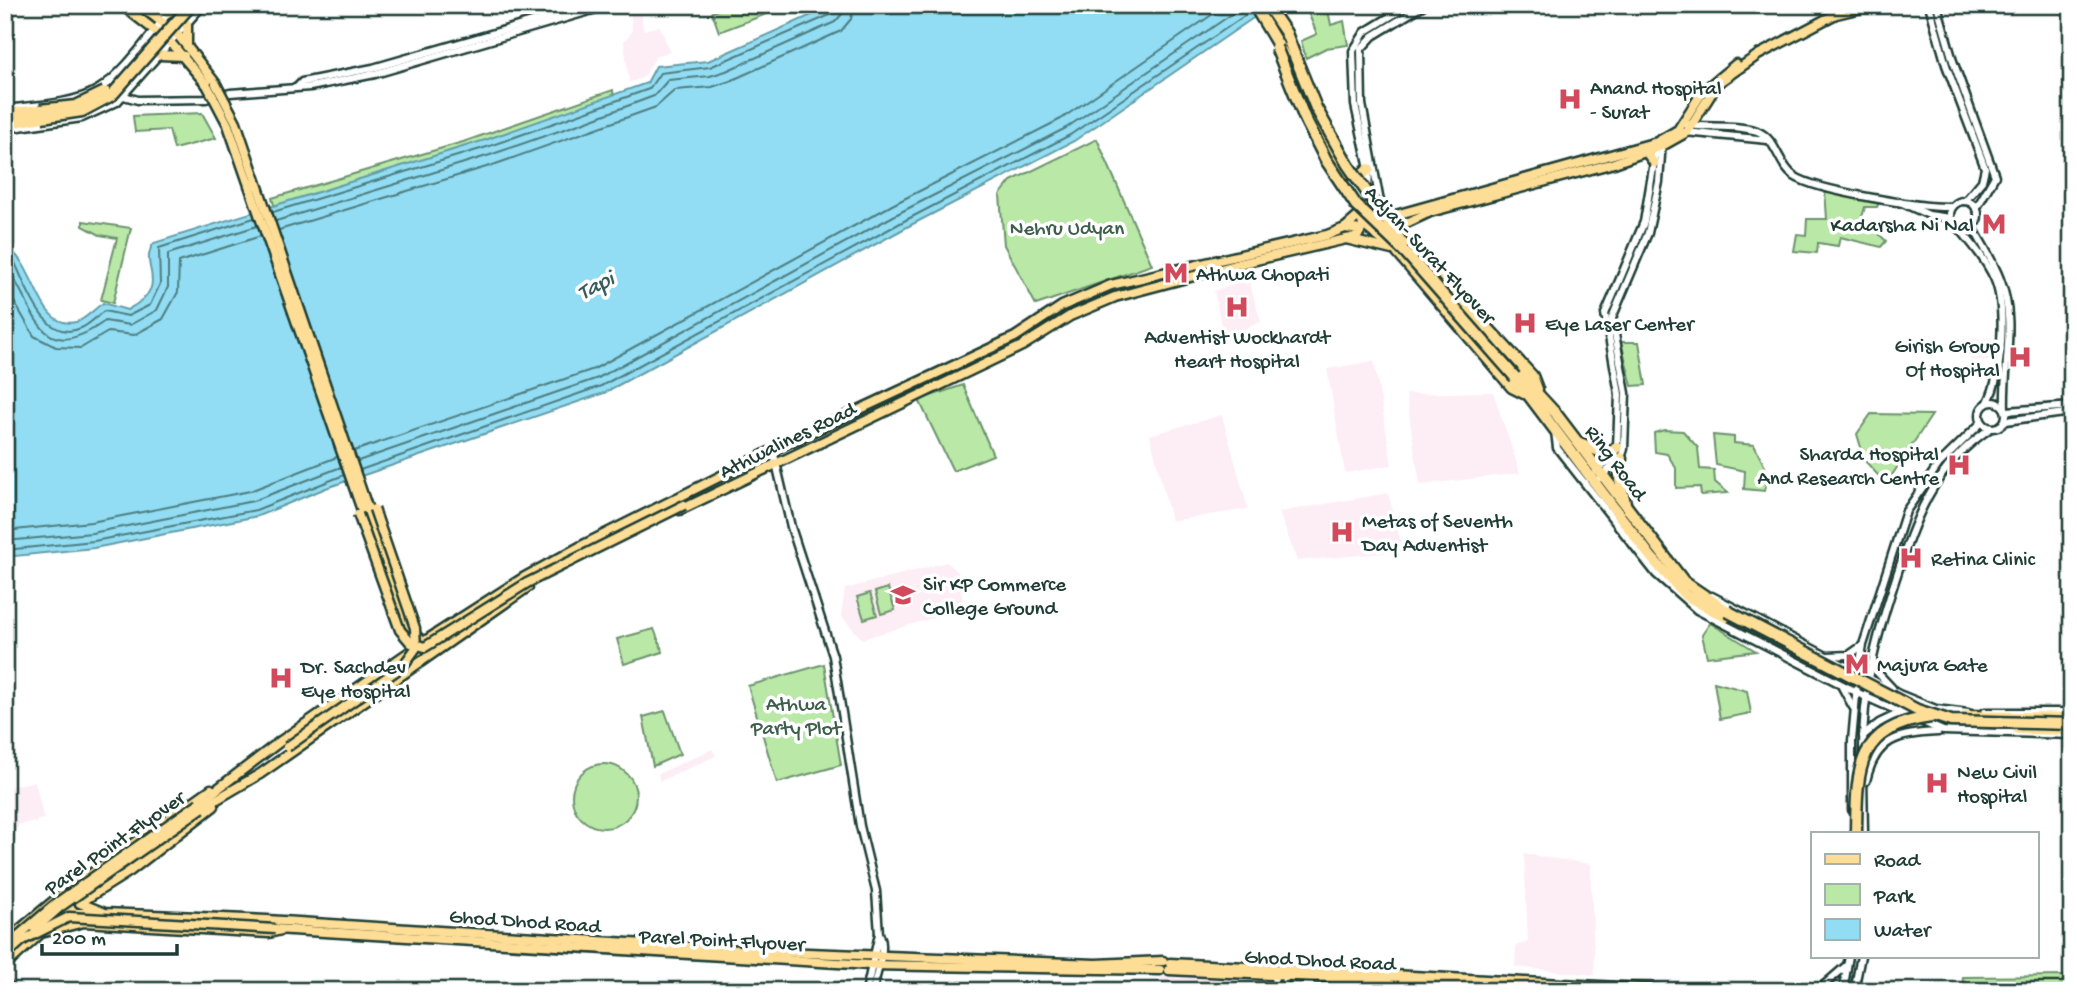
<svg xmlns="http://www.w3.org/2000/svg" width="2077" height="996" viewBox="0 0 2077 996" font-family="'Gochi Hand',sans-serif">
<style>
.built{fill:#fdedf5}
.green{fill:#bae8a7;stroke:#6c926e;stroke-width:2}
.water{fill:#92ddf3;stroke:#649da7;stroke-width:2}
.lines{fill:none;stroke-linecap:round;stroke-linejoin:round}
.shore{stroke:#4d7d80;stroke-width:2}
.minor-casing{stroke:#1f3d34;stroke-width:11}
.major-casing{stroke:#1f3d34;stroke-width:13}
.highway-casing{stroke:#1f3d34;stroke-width:15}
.minor{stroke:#fff;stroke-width:6}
.major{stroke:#fede96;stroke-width:8}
.highway{stroke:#fede96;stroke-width:10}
.major-bridge-casing{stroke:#1f3d34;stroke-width:13;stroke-linecap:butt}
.highway-bridge-casing{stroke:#1f3d34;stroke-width:15;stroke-linecap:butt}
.major-bridge{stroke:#fede96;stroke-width:8}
.highway-bridge{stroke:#fede96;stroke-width:10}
.labels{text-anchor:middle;stroke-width:7;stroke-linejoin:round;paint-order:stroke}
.poi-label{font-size:21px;fill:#1f3d34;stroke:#fff;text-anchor:start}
.park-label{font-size:21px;fill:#3e5f4b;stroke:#fff}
.street-label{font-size:21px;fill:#1f3d34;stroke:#fff}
.water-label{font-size:23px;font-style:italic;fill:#365d5a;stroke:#fff}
</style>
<rect width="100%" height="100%" fill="#fff"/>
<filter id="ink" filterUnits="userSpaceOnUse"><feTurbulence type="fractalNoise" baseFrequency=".0143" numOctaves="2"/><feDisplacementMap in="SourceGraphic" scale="14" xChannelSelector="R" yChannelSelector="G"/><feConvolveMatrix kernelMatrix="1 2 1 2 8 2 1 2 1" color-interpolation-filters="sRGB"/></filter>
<g filter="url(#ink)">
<g class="built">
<polygon points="630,5 641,5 643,30 660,26 670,52 656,56 644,77 629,83 624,41 632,32"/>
<polygon points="1248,278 1261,322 1224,337 1214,291"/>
<polygon points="1992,338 1992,360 1970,360 1970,339"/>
<polygon points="1374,361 1392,465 1345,473 1327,369"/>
<polygon points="1493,392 1520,473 1420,485 1406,394"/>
<polygon points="1222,415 1248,509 1171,521 1150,435"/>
<polygon points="1388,493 1403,551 1297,561 1279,512"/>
<polygon points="947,562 958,572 964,609 862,639 841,616 845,589"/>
<polygon points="712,749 716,756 660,781 658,774"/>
<polygon points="35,781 44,819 37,820 37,824 33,822 18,825 18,828 10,830 5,828 5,788"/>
<polygon points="1524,854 1590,864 1595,975 1515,967 1516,946 1528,942"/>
<polygon points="1160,976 1252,978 1255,991 1162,991"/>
</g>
<g class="green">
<polygon points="730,5 790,5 719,32 712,12"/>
<polygon points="1305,5 1327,5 1331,25 1344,21 1348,45 1326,48 1306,58 1301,41 1317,34"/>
<polygon points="613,90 614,102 275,208 272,198 463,142"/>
<polygon points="202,113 216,138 174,149 169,130 135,132 133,116"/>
<polygon points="1097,139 1152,265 1036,305 1004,245 1000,195 1011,181"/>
<polygon points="1825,190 1880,200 1877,207 1865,207 1862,217 1886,241 1881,247 1840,237 1838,246 1818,243 1817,253 1794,251 1797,234 1806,235 1807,219 1827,219"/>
<polygon points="83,221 131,228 113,303 101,300 117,238 100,235 83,226"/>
<polygon points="1621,342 1639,342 1646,385 1632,386"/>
<polygon points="963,385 993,455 953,471 919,400"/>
<polygon points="1871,414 1932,415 1886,484 1865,461 1857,434"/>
<polygon points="1664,430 1683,431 1698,448 1700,469 1714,470 1715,482 1728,493 1701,495 1700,487 1676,488 1676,468 1667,454 1655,452 1654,433"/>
<polygon points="1713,435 1734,437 1734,443 1754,445 1768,473 1765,491 1744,489 1745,471 1716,465"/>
<polygon points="888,588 895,610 881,614 875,592"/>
<polygon points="870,593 877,615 864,619 857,597"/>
<polygon points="1710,623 1756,651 1707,657 1702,635"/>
<polygon points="654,629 663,652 624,664 617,639"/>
<polygon points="824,664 841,765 777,783 748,686"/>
<polygon points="1714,682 1747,691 1751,713 1720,719"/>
<polygon points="665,711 680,754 653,766 643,717"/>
<circle cx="604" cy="796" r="32"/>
<polygon points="2072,976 2072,989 1962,991 1963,977"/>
</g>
<path class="water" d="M834 5H1272L1074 141 907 227 604 393 326 488 258 516 94 548 5 557V247C37 261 36 331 76 322 85 320 95 308 103 303L127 310C175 284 136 267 154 243L485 140 647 83 656 66 708 61Z"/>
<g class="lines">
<g class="shore">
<polyline points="273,212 487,147 649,89 660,73 710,67 830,15 834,5"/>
<polyline points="276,221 490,155 579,124 654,96 668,80 710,76 726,71 835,22 842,14 843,5"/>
<polyline points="279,230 493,165 656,107 675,90 712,87 730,81 841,31 851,19 854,5"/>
<path d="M5 255 14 261C26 284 43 345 81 328 89 325 97 316 104 311L128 316 150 305 160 284 159 248 254 218"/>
<path d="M5 265C36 304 36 371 105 321L130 325 157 310 168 287V254L257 226"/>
<polyline points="5,286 34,336 56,347 81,348 108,332 134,335 163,319 178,292 179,262 261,236"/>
<polyline points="354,451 594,369 894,204 1061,119 1226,5"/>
<polyline points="358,461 598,378 899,213 1066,128 1245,5"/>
<polyline points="360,470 601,386 904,221 1070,135 1250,12"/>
<polyline points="5,531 91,522 250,491 337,457"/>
<polyline points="5,541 92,533 253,501 341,467"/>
<polyline points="5,550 94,541 256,510 344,475"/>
</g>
<g class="minor-casing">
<g id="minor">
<polyline points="1929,5 1946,65 1985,168 1982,181 1965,201"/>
<polyline points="1937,5 1953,61 1995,176 1976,209"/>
<polyline points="108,82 124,96 138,100 206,99 230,93 310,87 375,74 610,5"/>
<polyline points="298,86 302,82 373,68 591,5"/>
<path d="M5 109C35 105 70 105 97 90 125 74 153 30 175 5"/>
<path d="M1687 125C1709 128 1737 124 1757 131 1777 139 1778 165 1794 176 1816 191 1923 208 1952 207"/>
<polyline points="5,129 82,118 117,102 203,5"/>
<polyline points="1685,132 1768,140"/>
<polyline points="1368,193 1369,169 1355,105 1353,51 1365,32 1409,5"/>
<circle cx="1964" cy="215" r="14"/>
<polyline points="1380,202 1362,104 1361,49 1373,36 1424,5"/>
<polyline points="1900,202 1929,215 1950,218"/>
<path d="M1972 225C1981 243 1993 260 2000 279 2017 320 2003 366 2005 409"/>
<path d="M1959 228C1972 244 1985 259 1994 278 2007 307 2002 374 1988 402"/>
<circle cx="1993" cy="415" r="13"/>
<polyline points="2006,411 2072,406"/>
<polyline points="2006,421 2072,412"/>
<polyline points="1555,431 1557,448 1656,574 1697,610 1866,697 1943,731 2072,735"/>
<polyline points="773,450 791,527 833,656 860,826 876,891 879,934"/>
<polyline points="1596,471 1611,459 1617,447 1619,394 1605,314 1644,222 1657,144"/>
<polyline points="1594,483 1621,458 1624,449 1626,393 1612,318 1648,233 1659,182 1662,142"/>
<polyline points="1712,596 1899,694 1936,709 1968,713"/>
<polyline points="1827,656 1849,655 1862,646"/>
<polyline points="1873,660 1876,671 1892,688"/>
<polyline points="1842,687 1853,707"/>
<polyline points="1985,712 2072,712"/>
<polyline points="1863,736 1879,723 1900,713"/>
<path d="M1863 758C1862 693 1874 645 1894 584 1915 520 1931 468 1991 428"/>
<polyline points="1863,775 1864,833"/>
<path d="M1866 781C1876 738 1898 734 1938 732"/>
<polyline points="1852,810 1852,741 1858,673 1863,645 1906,511 1939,464 1982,422"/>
<polyline points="1274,973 1275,991"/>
<path d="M866 991 879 934C888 948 875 974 873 991"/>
<polyline points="1283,991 1286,972"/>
<polyline points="1817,991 1846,966"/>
<polyline points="1843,991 1849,956"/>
<polyline points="1854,991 1861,956"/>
</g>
</g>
<g class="major-casing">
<g id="major">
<polyline points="122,5 171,43 207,85"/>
<polyline points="140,5 178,35 216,84"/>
<polyline points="150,11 169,12"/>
<polyline points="187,45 187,24"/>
<polyline points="160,55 184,56"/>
<polyline points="1646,152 1654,163"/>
<polygon points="1376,201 1380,202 1398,222 1410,250 1398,253 1363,225 1360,215 1365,208"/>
<polyline points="1392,216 1657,142 1678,130 1703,91 1736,64"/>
<polyline points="1400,226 1430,212 1614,163 1662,146 1687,132 1718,83 1758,55 1836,14 1874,5"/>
<polyline points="1345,228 1361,230 1357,237 1346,239"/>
<polyline points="363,495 409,629 420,639"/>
<polyline points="357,496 390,591"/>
<polyline points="680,510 1022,346 1070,316 1115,297 1239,264 1346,239 1392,250"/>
<polyline points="199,803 282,740 428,639 523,578 585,544 773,450 1015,337 1062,306 1111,285 1327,235 1345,228 1360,215"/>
<polyline points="202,808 260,774 528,587"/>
<polyline points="71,888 211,789"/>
<polyline points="81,902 130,871 214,806"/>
<polyline points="80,903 105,913 267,920 755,951 1096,964 1163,961"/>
<polyline points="71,909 75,913 98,913"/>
<polyline points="53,923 70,909"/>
<polyline points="275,929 870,965 1160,970"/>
<polyline points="45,932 84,922 269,933 281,930"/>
<polyline points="7,940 62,894"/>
<polyline points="1170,963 1694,991"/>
<polyline points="5,966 41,933"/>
<polyline points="1169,970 1596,991"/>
<polyline points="5,982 12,991"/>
</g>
</g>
<g class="highway-casing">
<g id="highway">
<polyline points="1254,5 1284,55"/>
<polyline points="1267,5 1286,33 1294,54"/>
<polyline points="1303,89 1322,130"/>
<polyline points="5,114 40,110"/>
<polyline points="5,124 42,117"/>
<polyline points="1312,124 1339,172"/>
<polyline points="1348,173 1362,175 1369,169"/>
<polyline points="1409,243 1532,376 1537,389"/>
<polyline points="1398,253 1512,387 1524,393"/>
<polyline points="1519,374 1556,414 1684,582 1727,611"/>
<polyline points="1515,377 1651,557 1685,595 1726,617"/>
<polyline points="1582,444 1609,455 1617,447"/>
<polyline points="1621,458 1620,480 1625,503"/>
<polyline points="1966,716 2072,718"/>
<polyline points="2018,729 2072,730"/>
</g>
</g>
<use href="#minor" class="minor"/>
<use href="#major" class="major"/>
<use href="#highway" class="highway"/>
<g class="major-bridge-casing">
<g id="major-bridge">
<polyline points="216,84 236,122 363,495"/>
<polyline points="207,85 228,125 357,496"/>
<polyline points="358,514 400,630 411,643 425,647 527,583 684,505"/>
<polyline points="287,747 403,666 416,648 415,628 374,509"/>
<polyline points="35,929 60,907 202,808"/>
<polyline points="23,940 69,917 275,929"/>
<polyline points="5,947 58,902 199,803"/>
<polyline points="5,956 25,938"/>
</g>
</g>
<g class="highway-bridge-casing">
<g id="highway-bridge">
<polyline points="1276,47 1305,119 1326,160 1356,205 1407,254 1515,377"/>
<polyline points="1294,54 1316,108 1348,165 1403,244"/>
<polyline points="40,110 76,106 105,92"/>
<polyline points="42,117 82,111 112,95 191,5"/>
<polyline points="1727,611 1917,710 1951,721 2072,724"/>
<path d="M1856 833C1857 770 1855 727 1931 717"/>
</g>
</g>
<use href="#major-bridge" class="major-bridge"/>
<use href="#highway-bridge" class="highway-bridge"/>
</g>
</g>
<defs>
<g id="hospital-bare" transform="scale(1.89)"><path d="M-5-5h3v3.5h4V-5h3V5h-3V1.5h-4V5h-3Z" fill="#d1495b" stroke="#fff" stroke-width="2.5" paint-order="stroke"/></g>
<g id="metro-bare" transform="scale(1.89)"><path d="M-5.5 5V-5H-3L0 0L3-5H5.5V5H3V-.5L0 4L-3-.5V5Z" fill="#d1495b" stroke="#fff" stroke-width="2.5" paint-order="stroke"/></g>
<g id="university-bare" transform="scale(1.89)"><path d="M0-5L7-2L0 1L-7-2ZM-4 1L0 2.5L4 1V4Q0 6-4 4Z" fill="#d1495b" stroke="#fff" stroke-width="2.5" paint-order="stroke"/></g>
</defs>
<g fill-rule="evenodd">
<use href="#hospital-bare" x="1570" y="99"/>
<use href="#metro-bare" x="1994" y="224"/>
<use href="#metro-bare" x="1176" y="273"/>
<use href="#hospital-bare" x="1237" y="307"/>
<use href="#hospital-bare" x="1525" y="323"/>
<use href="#hospital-bare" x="2020" y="357"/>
<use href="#hospital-bare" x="1959" y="465"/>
<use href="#hospital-bare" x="1342" y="532"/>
<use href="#hospital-bare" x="1911" y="558"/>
<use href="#university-bare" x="903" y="595"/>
<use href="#metro-bare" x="1857" y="664"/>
<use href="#hospital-bare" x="281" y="678"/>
<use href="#hospital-bare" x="1937" y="783"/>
</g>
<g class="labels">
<g class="poi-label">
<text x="1590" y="94">Anand Hospital<tspan x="1590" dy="24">- Surat</tspan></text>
<text x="1974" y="231" text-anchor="end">Kadarsha Ni Nal</text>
<text x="1196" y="280">Athwa Chopati</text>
<text x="1545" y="330">Eye Laser Center</text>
<text x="1237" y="343" text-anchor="middle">Adventist Wockhardt<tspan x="1237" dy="24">Heart Hospital</tspan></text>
<text x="2000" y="352" text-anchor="end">Girish Group<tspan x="2000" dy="24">Of Hospital</tspan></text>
<text x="1939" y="460" text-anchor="end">Sharda Hospital<tspan x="1939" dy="24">And Research Centre</tspan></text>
<text x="1362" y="527">Metas of Seventh<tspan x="1362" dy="24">Day Adventist</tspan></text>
<text x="1931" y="565">Retina Clinic</text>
<text x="923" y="590">Sir KP Commerce<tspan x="923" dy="24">College Ground</tspan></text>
<text x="1877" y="671">Majura Gate</text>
<text x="301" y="673">Dr. Sachdev<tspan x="301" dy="24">Eye Hospital</tspan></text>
<text x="1957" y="778">New Civil<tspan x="1957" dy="24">Hospital</tspan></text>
</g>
<g class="park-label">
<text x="1067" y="234">Nehru Udyan</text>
<text x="796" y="710">Athwa<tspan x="796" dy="24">Party Plot</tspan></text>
</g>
<g class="street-label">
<text transform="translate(1431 254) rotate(47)" y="7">Adjan- Surat Flyover</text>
<text transform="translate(787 439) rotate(-26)" y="7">Athwalines Road</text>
<text transform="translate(1617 462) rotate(53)" y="7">Ring Road</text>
<text transform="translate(114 842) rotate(-35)" y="7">Parel Point Flyover</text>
<text transform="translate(525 920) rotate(4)" y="7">Ghod Dhod Road</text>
<text transform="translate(722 939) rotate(3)" y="7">Parel Point Flyover</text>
<text transform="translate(1320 959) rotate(3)" y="7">Ghod Dhod Road</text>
</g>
<g class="water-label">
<text transform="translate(595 284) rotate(-27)" y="8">Tapi</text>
</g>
</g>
<rect width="2077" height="996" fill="none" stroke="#fff" stroke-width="28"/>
<rect x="14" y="14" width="2049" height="968" fill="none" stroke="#1f3d34" stroke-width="2.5" filter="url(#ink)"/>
<rect x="1811" y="832" width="228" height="126" fill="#ffffff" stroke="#a5b1ae" stroke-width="2"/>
<rect x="1825" y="854" width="35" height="10" fill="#fede96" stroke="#a5b1ae" stroke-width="2"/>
<text x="1874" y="866" font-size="21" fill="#1f3d34">Road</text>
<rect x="1825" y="884" width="35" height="21" fill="#bae8a7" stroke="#a5b1ae" stroke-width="2"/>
<text x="1874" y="902" font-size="21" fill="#1f3d34">Park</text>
<rect x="1825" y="919" width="35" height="21" fill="#92ddf3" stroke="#a5b1ae" stroke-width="2"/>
<text x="1874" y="936" font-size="21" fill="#1f3d34">Water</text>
<path d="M42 944v10h135v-10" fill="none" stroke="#1f3d34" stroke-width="3.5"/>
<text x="52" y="944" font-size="21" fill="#1f3d34" stroke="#ffffff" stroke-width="5" paint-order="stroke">200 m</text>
</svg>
